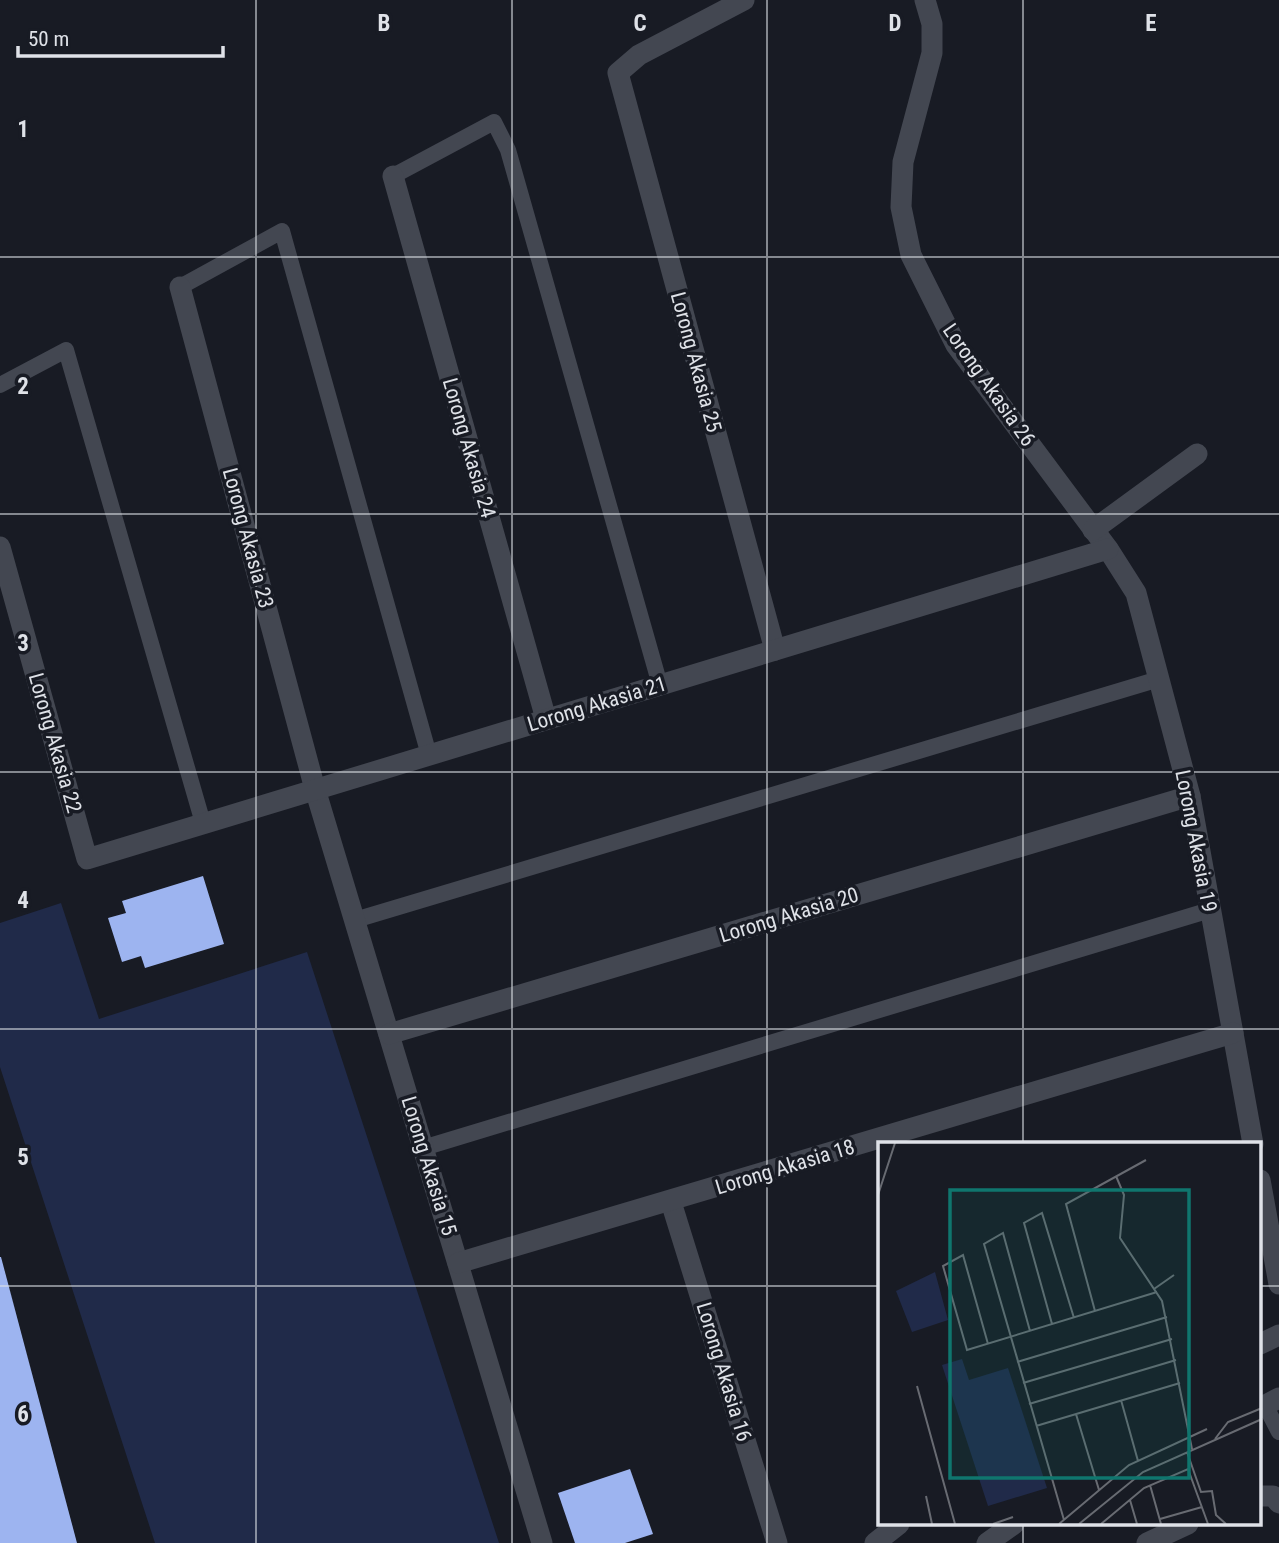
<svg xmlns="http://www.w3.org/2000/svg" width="1279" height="1543" viewBox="0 0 1279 1543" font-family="'Roboto Condensed',sans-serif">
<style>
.green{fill:#202a49}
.building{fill:#9db4f0}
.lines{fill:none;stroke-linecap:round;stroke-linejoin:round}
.lane{stroke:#434751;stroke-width:16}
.street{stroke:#434751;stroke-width:21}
.secondary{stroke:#434751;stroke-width:21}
.grid{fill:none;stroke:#dfe2e8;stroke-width:2;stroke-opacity:0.55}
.labels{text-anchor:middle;stroke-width:7;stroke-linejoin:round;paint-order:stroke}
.street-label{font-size:21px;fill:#dfe2e8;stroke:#181b24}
.inset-road{fill:none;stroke:#686b72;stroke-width:2}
.view{fill:#0f766e;fill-opacity:0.15;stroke:#0f766e;stroke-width:3.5}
.inset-edge{fill:none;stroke:#dfe2e8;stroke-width:3.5}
.grid-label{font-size:23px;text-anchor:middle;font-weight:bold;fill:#dfe2e8;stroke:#181b24;stroke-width:7;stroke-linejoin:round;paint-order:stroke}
</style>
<rect width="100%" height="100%" fill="#181b24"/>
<polygon class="green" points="61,903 99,1019 307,952 499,1543 155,1543 0,1067 0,923"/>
<g class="building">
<polygon points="203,876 224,944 145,968 141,956 122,962 108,918 126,913 122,901"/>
<polygon points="0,1257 1,1257 77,1543 0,1543"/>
<polygon points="630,1469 653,1534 625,1543 575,1543 558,1493"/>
</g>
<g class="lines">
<g class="lane">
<polyline points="393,176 494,122 508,150 660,685"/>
<polyline points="180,287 282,231 429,755"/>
<polyline points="0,385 66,350 203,823"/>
<polyline points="355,920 1159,679"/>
<polyline points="423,1148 1210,910"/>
<polyline points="1265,1405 1279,1432"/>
</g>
<g class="street">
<polyline points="744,0 639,55 618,73 775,650"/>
<polyline points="925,0 932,24 932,53 903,162 901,207 911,255 956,345 1108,549 1136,593 1190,796 1253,1144"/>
<polyline points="393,176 546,719"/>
<polyline points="180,287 315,789 542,1543"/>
<polyline points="1093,530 1197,454"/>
<polyline points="0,547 87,859 1108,549"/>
<polyline points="389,1034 1190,796"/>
<polyline points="1260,1180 1279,1284"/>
<polyline points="671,1202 777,1543"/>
<polyline points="458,1263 1233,1033"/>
<polyline points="1260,1344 1279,1335"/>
<polyline points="1260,1496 1273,1496 1279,1503"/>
<polyline points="875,1543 899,1524"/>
<polyline points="1147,1543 1188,1524"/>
</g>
<g class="secondary">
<polyline points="1260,1408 1279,1398"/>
<polyline points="987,1543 1014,1524"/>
</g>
</g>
<path class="grid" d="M256 0V1543M512 0V1543M767 0V1543M1023 0V1144M0 257H1279M0 514H1279M0 772H1279M0 1029H1279M0 1286H880M1260 1286H1279M1023 1524V1543"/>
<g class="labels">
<g class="street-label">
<text transform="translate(696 362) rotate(75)" y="7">Lorong Akasia 25</text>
<text transform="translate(989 385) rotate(55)" y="7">Lorong Akasia 26</text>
<text transform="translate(469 448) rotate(74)" y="7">Lorong Akasia 24</text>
<text transform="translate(248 538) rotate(75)" y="7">Lorong Akasia 23</text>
<text transform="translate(597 704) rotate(-17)" y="7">Lorong Akasia 21</text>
<text transform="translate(55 743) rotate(74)" y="7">Lorong Akasia 22</text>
<text transform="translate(1196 841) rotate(79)" y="7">Lorong Akasia 19</text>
<text transform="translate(789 915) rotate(-17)" y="7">Lorong Akasia 20</text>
<text transform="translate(429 1166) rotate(73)" y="7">Lorong Akasia 15</text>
<text transform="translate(785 1167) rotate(-17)" y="7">Lorong Akasia 18</text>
<text transform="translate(724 1372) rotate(73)" y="7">Lorong Akasia 16</text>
</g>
</g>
<g transform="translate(878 1142)">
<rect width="383" height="383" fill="#181b24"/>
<path d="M57 130 70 178 34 190 18 149ZM84 217 91 238 130 226 169 346 110 364 64 223Z" fill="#202a49"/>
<path class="inset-road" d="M238 34 246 53 242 96 284 159 314 307M0 53 17 1M276 147 296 133M217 169 188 62 268 18M174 182 146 81 164 71 196 176M152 189 125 91 106 102 186 378M110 202 85 113 65 124 89 208 279 150M139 220 289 175M145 241 294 197M39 244 77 382M243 258 260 319M151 262 298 218M198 272 221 348M158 284 302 241M337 297 350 280 384 266M309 310 323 350 334 349 338 373 348 382M272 343 283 382M48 354 54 382M252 358 259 382M282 377 324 365M115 382 135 375M181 382 251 323 329 287M201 382 265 330 384 277M223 382 266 346 310 327 330 382"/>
<path class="view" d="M72 48H311V336H72Z"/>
<rect width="383" height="383" class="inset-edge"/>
</g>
<g class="grid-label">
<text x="384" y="31">B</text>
<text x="640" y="31">C</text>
<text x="895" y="31">D</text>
<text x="1151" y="31">E</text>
<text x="23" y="137">1</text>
<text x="23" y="394">2</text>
<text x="23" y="651">3</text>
<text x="23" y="908">4</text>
<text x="23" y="1165">5</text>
<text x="23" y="1422">6</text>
</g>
<path d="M18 46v10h205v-10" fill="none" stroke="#dfe2e8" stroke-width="3.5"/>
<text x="28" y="46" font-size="21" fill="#dfe2e8" stroke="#181b24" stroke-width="5" paint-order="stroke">50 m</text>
</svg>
